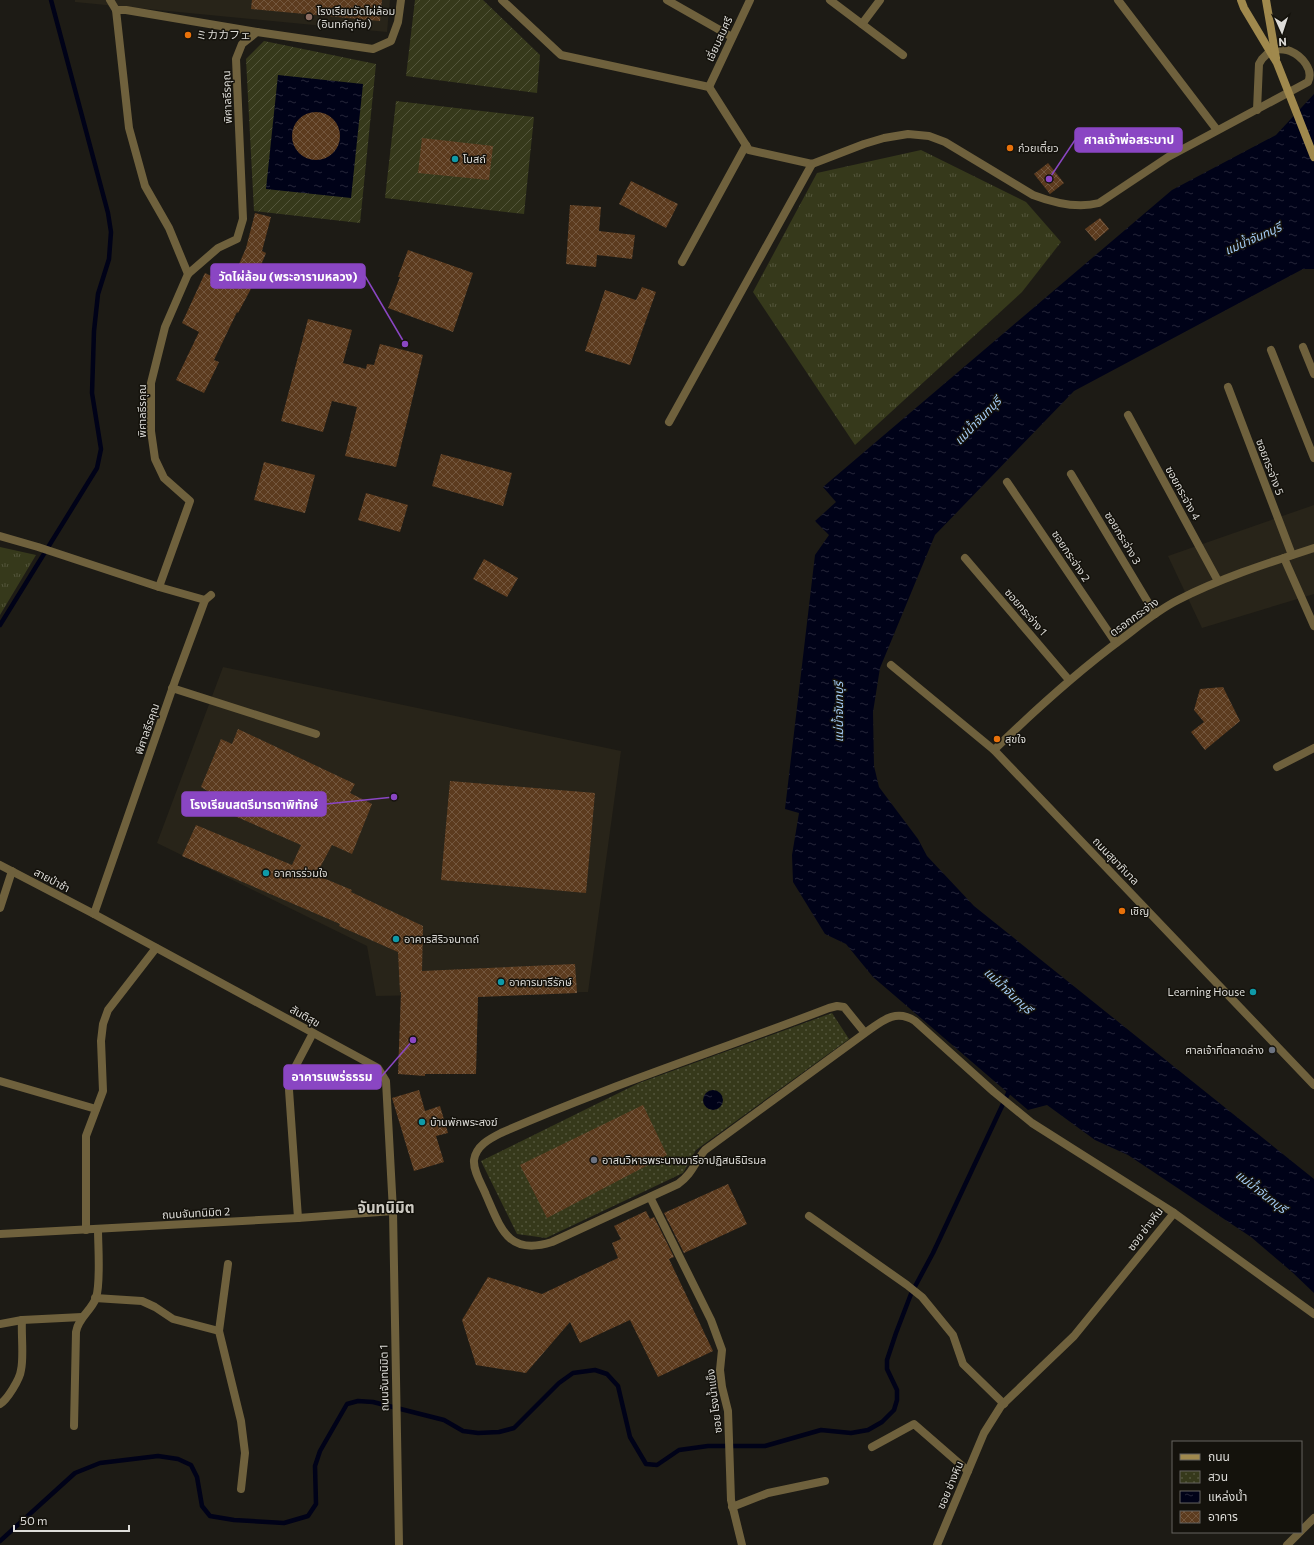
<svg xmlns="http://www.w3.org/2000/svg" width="1314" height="1545" viewBox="0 0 1314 1545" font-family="Commissioner,'Noto Sans JP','Noto Sans Thai',sans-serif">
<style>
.built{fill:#282419}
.grass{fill:url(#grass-tufts)}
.park{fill:url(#park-dots)}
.garden{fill:url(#garden-furrows)}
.water{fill:url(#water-ripples)}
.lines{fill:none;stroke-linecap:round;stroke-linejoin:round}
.stream{stroke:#000218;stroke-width:4.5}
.building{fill:url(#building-cross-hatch)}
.minor{stroke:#6f613d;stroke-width:8}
.secondary{stroke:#a0894d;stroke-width:8}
.education-dot{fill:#8d6e63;stroke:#14120c;stroke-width:1.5}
.food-dot{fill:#e8710a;stroke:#14120c;stroke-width:1.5}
.culture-dot{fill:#0f9aa8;stroke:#14120c;stroke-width:1.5}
.worship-dot{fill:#6b7280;stroke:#14120c;stroke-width:1.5}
.labels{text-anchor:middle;stroke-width:3;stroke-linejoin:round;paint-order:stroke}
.poi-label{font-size:11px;fill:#dddcd8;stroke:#14120c;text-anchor:start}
.street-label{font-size:11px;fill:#dddcd8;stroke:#14120c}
.water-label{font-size:12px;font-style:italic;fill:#a5cdf8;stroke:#14120c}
.district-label{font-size:15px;font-weight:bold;fill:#cdcac2;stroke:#14120c}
.leader{fill:none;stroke:#8a46c3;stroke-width:1.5}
.callout-dot{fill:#8a46c3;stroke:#14120c;stroke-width:1.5}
.callout{fill:#8a46c3;stroke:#8a46c3;stroke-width:1.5}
.callout-label{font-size:12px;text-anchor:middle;font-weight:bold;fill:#fff}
</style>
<defs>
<pattern id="grass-tufts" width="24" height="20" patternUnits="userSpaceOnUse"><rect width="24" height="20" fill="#36391b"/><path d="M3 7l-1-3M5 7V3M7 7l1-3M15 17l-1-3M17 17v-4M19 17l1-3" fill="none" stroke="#53553b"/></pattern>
<pattern id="park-dots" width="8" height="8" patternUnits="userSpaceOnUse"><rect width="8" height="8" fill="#36391b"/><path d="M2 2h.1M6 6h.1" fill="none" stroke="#53553b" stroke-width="1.8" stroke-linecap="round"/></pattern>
<pattern id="garden-furrows" width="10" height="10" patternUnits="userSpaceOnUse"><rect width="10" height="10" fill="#36391b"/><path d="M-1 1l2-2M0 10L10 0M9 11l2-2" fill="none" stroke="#53553b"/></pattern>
<pattern id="water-ripples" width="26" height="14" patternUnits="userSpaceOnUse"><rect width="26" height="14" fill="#000218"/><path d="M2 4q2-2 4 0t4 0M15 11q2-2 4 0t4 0" fill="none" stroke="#252639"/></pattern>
<pattern id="building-cross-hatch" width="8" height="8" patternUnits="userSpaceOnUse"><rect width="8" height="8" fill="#5c3b1e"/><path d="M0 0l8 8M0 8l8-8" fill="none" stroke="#73573e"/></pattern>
</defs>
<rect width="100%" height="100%" fill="#1d1b15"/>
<g class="built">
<polygon points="75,0 390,0 387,32 75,2"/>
<polygon points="1314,505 1314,594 1202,628 1168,556"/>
<polygon points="223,667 621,751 588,992 376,996 367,946 157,843"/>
</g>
<g class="grass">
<polygon points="921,150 1026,202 1061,242 1022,292 855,445 753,292 817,173"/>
<polygon points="0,547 36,555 0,615"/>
</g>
<polygon class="park" points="832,1013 849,1039 696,1150 683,1173 546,1238 517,1234 481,1161 639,1083"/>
<g class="garden">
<polygon points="415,0 483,0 540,55 537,93 406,76"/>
<polygon points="264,41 376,64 360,223 254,211 246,59"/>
<polygon points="396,101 534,117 524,214 385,198"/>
</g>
<g class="water">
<polygon points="278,75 363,84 351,198 266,189"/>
<polygon points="1314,94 1314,269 1303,269 1074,391 935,535 880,668 873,712 874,766 879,787 918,839 927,856 974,906 1314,1179 1314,1293 1292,1272 1251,1237 1128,1155 1095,1140 1047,1105 1028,1110 873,977 846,944 825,934 793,882 792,855 799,813 785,809 815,555 829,535 815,521 836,502 823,487 1172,190 1276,135"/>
<circle cx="713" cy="1100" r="10"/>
</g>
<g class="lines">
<g class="stream">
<polyline points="0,625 97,468 101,449 92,393 94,331 98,294 109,259 111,232 108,213 51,0"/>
<polyline points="0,1541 75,1473 100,1463 158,1456 178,1459 191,1465 197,1477 202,1506 210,1516 234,1520 284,1523 308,1516 316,1504 315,1466 320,1451 347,1404 358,1401 373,1402 444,1420 463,1431 478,1433 499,1432 514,1428 559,1383 573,1373 595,1370 607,1374 618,1386 630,1437 646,1464 657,1465 679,1450 708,1446 765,1446 821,1430 851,1433 868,1430 882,1422 894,1410 897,1400 897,1390 887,1369 887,1360 896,1333 911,1294 933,1253 1010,1089"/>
</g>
</g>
<g class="building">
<polygon points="252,0 382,0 380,21 251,9"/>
<circle cx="316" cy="136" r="24"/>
<polygon points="422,138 493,146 489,180 418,173"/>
<polygon points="1048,163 1064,183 1050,194 1034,174"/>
<polygon points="631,181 678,204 666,228 619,204"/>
<polygon points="570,205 601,207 599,231 635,235 632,259 597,255 596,267 566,264"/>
<polygon points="255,213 271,217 262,251 266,253 253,285 238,313 237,312 214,360 219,362 204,393 176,380 199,332 182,323 205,273 230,285 246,248"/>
<polygon points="1100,218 1109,229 1095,241 1085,229"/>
<polygon points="408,250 473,273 453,332 388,308 400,277 398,277"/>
<polygon points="642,287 656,292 630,365 585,351 605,290 636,300"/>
<polygon points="308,319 352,330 343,363 366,369 367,364 374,365 380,344 423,355 396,467 345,456 357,407 332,401 323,432 281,421"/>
<polygon points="441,454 512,473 503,506 432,486"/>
<polygon points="264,462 315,475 305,513 254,500"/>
<polygon points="366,493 408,505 400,532 358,520"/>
<polygon points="484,559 518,578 507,597 473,579"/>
<polygon points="1223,687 1240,721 1205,750 1191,732 1204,722 1194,710 1200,689"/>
<polygon points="238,729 355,784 350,793 372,804 352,854 332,845 316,875 352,890 351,892 423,926 422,971 575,964 577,993 478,997 476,1074 425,1074 425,1076 398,1074 401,992 400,992 398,952 339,926 340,924 182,856 196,825 292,865 301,845 207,804 211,793 201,787 221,739 232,744"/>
<polygon points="450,781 595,793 586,893 441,880"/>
<polygon points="419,1090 425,1111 440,1106 448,1133 436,1136 444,1162 414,1171 392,1098"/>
<polygon points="643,1105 667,1155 547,1218 520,1165"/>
<polygon points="728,1184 747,1224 684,1253 664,1213"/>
<polygon points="646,1211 650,1219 654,1217 674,1257 669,1259 713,1351 658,1377 630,1320 580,1343 570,1322 526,1373 476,1365 462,1320 488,1277 542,1294 618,1258 612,1243 621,1239 614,1226"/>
</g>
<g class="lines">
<g class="minor">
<polyline points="110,0 116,10"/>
<path d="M502 0 561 55 709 87 749 150 812 164 864 144 884 138 908 134 929 136 945 142 1033 195C1054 203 1077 209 1099 203L1168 157 1308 82C1314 70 1302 56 1290 51 1285 49 1280 49 1275 49"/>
<polyline points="667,0 732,37"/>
<polyline points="830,0 903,55"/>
<polyline points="1118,0 1217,130"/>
<polyline points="862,24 880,0"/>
<polyline points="709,87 750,0"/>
<polyline points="1257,110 1259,64 1262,59 1270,51"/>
<polyline points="682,262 746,145"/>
<polyline points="188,274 169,228 145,186 129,128 116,10 126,10 257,32"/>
<polyline points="1303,347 1314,374"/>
<polyline points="1271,350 1314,458"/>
<polyline points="1228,387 1292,555"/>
<polyline points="1128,415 1218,581"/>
<polyline points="669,422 812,164"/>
<polyline points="1071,474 1155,614"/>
<polyline points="1007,482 1116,643"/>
<polyline points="0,536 38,547 159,587"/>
<polyline points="965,558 1069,680"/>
<polyline points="1284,558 1314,626"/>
<polyline points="205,600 211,595"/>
<polyline points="891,665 994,750 1314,1085"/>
<polyline points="172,688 316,734"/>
<path d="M994 750C1035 710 1077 672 1123 638 1140 625 1158 610 1178 600 1221 578 1268 563 1314 548"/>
<polyline points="1277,767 1314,748"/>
<polyline points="0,865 94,914 378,1068 386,1081 393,1211 399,1545"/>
<polyline points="0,908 12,871"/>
<polyline points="94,914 175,681 205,600 159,587 190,501 164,478 155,459 151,431 151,383 165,327 188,274 218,248 237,239 243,219 236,59 242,44 257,32 373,49 391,41 398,22 401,0"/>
<path d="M865 1033 844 1007 837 1006 829 1008C720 1050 608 1086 501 1133 489 1139 476 1146 474 1160 473 1171 482 1185 486 1195 501 1229 508 1256 552 1242L678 1184C693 1173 694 1163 705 1150L865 1033C881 1022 895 1008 915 1021L994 1092 1032 1123 1174 1213 1314 1314"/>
<polyline points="0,1081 96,1109"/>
<polyline points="650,1197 711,1320 722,1350 720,1370 722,1387 728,1411 731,1500 742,1545"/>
<polyline points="809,1216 907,1285 922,1297 953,1335 963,1364 1004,1404"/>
<polyline points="298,1218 289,1090 292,1073 313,1033"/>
<polyline points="86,1230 86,1136 103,1091 101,1041 103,1024 108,1010 156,948"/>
<polyline points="0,1234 298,1218 393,1211"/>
<polyline points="228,1264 219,1331 241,1421 245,1453 241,1489"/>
<polyline points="95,1298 142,1301 155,1307 173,1319 219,1331"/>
<polyline points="0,1324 22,1320 82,1317"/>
<path d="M0 1404C7 1400 20 1379 21 1370 24 1357 21 1334 22 1320"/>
<path d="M74 1426 76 1332C78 1318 91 1311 96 1298 101 1282 98 1247 98 1229"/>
<polyline points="872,1447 914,1424 968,1471"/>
<polyline points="732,1507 768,1493 825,1481"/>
<polyline points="1301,1531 1314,1518"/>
<polyline points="937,1545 984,1433 1001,1406 1074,1336 1174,1213"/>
<polyline points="1287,1545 1300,1532"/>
</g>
<g class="secondary">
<polyline points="1241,0 1244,8 1277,63 1314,157"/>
<polyline points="1266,0 1276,58"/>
</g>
</g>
<circle class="education-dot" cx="309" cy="17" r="4"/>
<g class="food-dot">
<circle cx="188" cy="35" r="4"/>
<circle cx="1010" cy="148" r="4"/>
<circle cx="997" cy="739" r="4"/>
<circle cx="1122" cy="911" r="4"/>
</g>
<g class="culture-dot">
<circle cx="455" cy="159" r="4"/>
<circle cx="266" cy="873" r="4"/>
<circle cx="396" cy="939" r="4"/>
<circle cx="501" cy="982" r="4"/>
<circle cx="1253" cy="992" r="4"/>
<circle cx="422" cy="1122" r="4"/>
</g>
<g class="worship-dot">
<circle cx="1272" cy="1050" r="4"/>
<circle cx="594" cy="1160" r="4"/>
</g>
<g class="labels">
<g class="poi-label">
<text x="317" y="15">โรงเรียนวัดไผ่ล้อม<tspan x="317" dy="13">(อินทก์อุทัย)</tspan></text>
<text x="196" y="39">ミカカフェ</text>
<text x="1018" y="152">ก๋วยเตี๋ยว</text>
<text x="463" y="163">โบสถ์</text>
<text x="1005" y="743">สุขใจ</text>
<text x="274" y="877">อาคารร่วมใจ</text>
<text x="1130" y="915">เชิญ</text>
<text x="404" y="943">อาคารสิริวจนาตถ์</text>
<text x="509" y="986">อาคารมารีรักษ์</text>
<text x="1245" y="996" text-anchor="end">Learning House</text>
<text x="1264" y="1054" text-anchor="end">ศาลเจ้าที่ตลาดล่าง</text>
<text x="430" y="1126">บ้านพักพระสงฆ์</text>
<text x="602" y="1164">อาสนวิหารพระนางมารีอาปฏิสนธินิรมล</text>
</g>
<g class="street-label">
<text transform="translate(719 39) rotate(-65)" y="4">เอี่ยมสมศรี</text>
<text transform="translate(227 97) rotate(-92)" y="4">พิศาลธีรคุณ</text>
<text transform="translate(142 411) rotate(-90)" y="4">พิศาลธีรคุณ</text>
<text transform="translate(1270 467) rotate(69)" y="4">ซอยกระจ่าง 5</text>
<text transform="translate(1183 493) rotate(61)" y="4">ซอยกระจ่าง 4</text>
<text transform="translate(1123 538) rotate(59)" y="4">ซอยกระจ่าง 3</text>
<text transform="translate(1071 556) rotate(56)" y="4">ซอยกระจ่าง 2</text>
<text transform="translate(1026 612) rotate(49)" y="4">ซอยกระจ่าง 1</text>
<text transform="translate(1134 617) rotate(-36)" y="4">ตรอกกระจ่าง</text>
<text transform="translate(147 729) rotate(-71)" y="4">พิศาลธีรคุณ</text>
<text transform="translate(1116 861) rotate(46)" y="4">ถนนสุขาภิบาล</text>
<text transform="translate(52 880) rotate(28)" y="4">สายป่าช้า</text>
<text transform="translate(305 1016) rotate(29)" y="4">สันติสุข</text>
<text transform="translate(196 1213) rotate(-3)" y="4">ถนนจันทนิมิต 2</text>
<text transform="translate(1145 1229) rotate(-53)" y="4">ซอย ช่างหิน</text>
<text transform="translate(384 1378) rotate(-91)" y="4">ถนนจันทนิมิต 1</text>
<text transform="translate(714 1401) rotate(-97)" y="4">ซอย โรงน้ำแข็ง</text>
<text transform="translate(950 1485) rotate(-67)" y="4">ซอย ช่างหิน</text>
</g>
<g class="water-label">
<text transform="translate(1253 239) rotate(-24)" y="4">แม่น้ำจันทบุรี</text>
<text transform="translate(978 421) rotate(-46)" y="4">แม่น้ำจันทบุรี</text>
<text transform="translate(839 712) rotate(-90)" y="4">แม่น้ำจันทบุรี</text>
<text transform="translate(1008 991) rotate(43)" y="4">แม่น้ำจันทบุรี</text>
<text transform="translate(1261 1192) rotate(38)" y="4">แม่น้ำจันทบุรี</text>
</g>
<g class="district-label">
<text x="386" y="1213">จันทนิมิต</text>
</g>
</g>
<path class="leader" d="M1049 179L1075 140M405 344L365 276M394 797L326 804M413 1040L381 1077"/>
<g class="callout-dot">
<circle cx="1049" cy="179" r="4"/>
<circle cx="405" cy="344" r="4"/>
<circle cx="394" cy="797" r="4"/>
<circle cx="413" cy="1040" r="4"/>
</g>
<g class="callout">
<rect x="1075" y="128" width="107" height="24" rx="4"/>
<rect x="211" y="264" width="154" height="24" rx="4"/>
<rect x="182" y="792" width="144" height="24" rx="4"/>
<rect x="284" y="1065" width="97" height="24" rx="4"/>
</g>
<g class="callout-label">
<text x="1129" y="144">ศาลเจ้าพ่อสระบาป</text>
<text x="288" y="281">วัดไผ่ล้อม (พระอารามหลวง)</text>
<text x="254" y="809">โรงเรียนสตรีมารดาพิทักษ์</text>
<text x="332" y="1081">อาคารแพร่ธรรม</text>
</g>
<rect x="1172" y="1441" width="130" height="92" fill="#14120c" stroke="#64635e"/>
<rect x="1180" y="1454" width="20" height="6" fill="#a0894d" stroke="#64635e"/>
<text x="1208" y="1461" font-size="12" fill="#dddcd8">ถนน</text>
<rect x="1180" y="1471" width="20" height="12" fill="url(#park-dots)" stroke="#64635e"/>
<text x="1208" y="1481" font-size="12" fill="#dddcd8">สวน</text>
<rect x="1180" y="1491" width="20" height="12" fill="url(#water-ripples)" stroke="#64635e"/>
<text x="1208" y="1501" font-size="12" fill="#dddcd8">แหล่งน้ำ</text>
<rect x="1180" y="1511" width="20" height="12" fill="url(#building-cross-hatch)" stroke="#64635e"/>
<text x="1208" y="1521" font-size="12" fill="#dddcd8">อาคาร</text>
<g transform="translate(1282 32) rotate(177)" stroke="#14120c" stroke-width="3" paint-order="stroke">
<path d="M0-3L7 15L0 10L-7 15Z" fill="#dddcd8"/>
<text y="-6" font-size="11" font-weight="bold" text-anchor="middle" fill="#dddcd8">N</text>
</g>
<path d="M14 1525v6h115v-6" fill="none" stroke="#dddcd8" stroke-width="2"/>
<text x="20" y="1525" font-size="12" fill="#dddcd8" stroke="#14120c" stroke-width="3" paint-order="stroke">50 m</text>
</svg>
